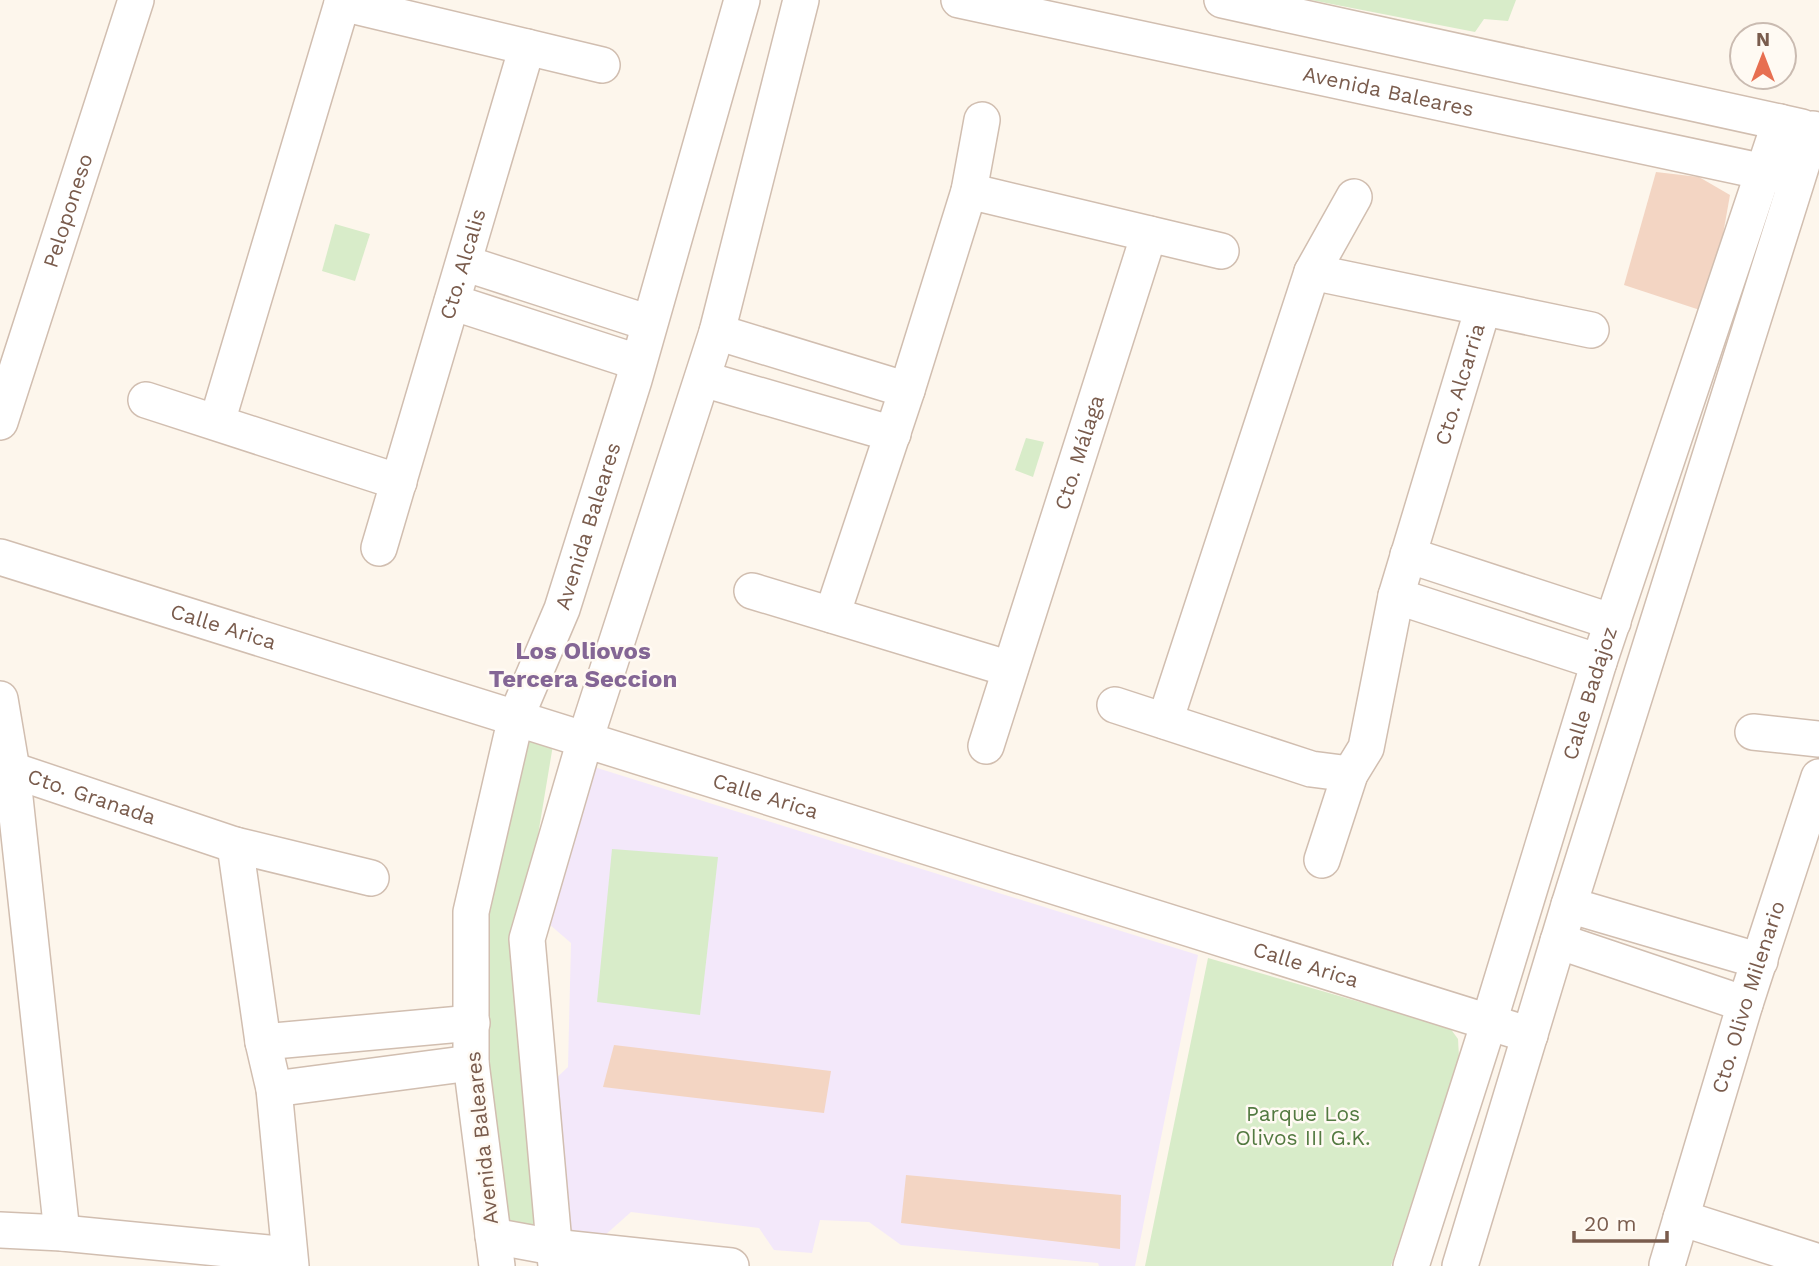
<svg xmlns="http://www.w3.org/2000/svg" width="1819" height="1266" viewBox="0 0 1819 1266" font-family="'Work Sans',sans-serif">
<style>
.education{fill:#f3e8fa}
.green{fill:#d8ecc9}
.building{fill:#f3d5c3}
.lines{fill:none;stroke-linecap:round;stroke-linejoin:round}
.street-casing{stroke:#d1beb0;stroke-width:38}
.street{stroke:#fff;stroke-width:35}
.labels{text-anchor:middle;stroke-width:5;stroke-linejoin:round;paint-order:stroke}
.street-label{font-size:21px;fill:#7a5c4d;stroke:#fffaf3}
.park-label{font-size:21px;fill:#537a41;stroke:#fffaf3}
.quarter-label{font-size:24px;font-weight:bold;fill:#846695;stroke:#fffaf3}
</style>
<rect width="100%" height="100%" fill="#fdf6ec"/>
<polygon class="education" points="594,767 1198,955 1135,1266 1099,1266 1098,1263 901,1245 869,1222 820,1220 812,1253 774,1250 759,1228 631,1212 604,1236 572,1234 563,1213 550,1084 568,1067 571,943 542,918"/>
<g class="green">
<polygon points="1311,0 1516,0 1508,21 1484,19 1475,32"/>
<polygon points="335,224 370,234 355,281 322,271"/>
<polygon points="1026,438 1044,442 1033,477 1015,470"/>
<polygon points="510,721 554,739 521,937 547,1233 500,1228 477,915"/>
<polygon points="612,849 718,857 700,1015 597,1002"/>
<polygon points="1208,958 1450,1028 1458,1039 1459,1057 1391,1266 1145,1266"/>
</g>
<g class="building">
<polygon points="1656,172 1699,177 1730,195 1709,313 1624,285"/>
<polygon points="614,1045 831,1071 824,1113 603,1087"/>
<polygon points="906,1175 1121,1195 1120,1249 901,1223"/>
</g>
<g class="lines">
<g class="street-casing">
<g id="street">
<path id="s1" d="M959 0 1788 177"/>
<polyline points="1222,0 1802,127"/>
<polyline points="342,3 602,65"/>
<polyline points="969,191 1221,251"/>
<polyline points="464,263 649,323"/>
<polyline points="1312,272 1591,330"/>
<polyline points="452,302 637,362"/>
<polyline points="717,332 907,390"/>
<polyline points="703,379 893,434"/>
<polyline points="146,400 399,482"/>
<path id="s2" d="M0 422 136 0"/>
<polyline points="217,422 343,0"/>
<path id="s3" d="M379 548 527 47"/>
<polyline points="1408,555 1613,622"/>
<path id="s4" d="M0 557 1530 1035"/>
<polyline points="752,591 1010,669"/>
<polyline points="1396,596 1599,662"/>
<polyline points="832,615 907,390 969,191 982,120"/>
<polyline points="0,699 12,770 62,1233"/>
<polyline points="1115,705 1311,769 1350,774"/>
<polyline points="1165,721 1312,272 1354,197"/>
<polyline points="1753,732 1819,739"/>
<path id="s5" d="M986 746 1149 234"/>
<path id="s6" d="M12 770 235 845 371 878"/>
<polyline points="235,845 263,1042 274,1089 291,1266"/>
<path id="s7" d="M1322 860 1350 774 1366 748 1396 596 1483 308"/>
<polyline points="1569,905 1760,961"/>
<polyline points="1558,941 1745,1004"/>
<polyline points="263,1042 472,1023"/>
<polyline points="274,1089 471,1063"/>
<polyline points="1681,1218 1819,1262"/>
<polyline points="0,1230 62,1233 289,1255"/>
<polyline points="493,1236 553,1247 731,1266"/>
<path id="s8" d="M1667 1265 1745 1004 1819 777"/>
<path id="s9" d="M497 1266 471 1063V912L516 717 562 609 634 380 742 0"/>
<polyline points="556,1266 527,939 585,740 717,332 801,0"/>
<path id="s10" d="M1411 1266 1489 1022 1599 662 1780 122"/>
<polyline points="1460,1266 1569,905 1813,129"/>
</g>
</g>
<use href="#street" class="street"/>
</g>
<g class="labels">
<g class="street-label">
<text dy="7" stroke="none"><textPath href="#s1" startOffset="439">Avenida Baleares</textPath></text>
<text dy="7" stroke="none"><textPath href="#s2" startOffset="222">Peloponeso</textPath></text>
<text dy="7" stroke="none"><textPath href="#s3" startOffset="296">Cto. Alcalis</textPath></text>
<text dy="7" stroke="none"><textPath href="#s7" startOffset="497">Cto. Alcarria</textPath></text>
<text dy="7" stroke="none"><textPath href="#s5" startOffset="308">Cto. Málaga</textPath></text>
<text dy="7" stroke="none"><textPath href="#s9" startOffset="760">Avenida Baleares</textPath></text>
<text dy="7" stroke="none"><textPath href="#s4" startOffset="234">Calle Arica</textPath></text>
<text dy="7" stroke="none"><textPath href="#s10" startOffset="600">Calle Badajoz</textPath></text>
<text dy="7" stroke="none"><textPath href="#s4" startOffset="802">Calle Arica</textPath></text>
<text dy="7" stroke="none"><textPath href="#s6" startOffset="84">Cto. Granada</textPath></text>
<text dy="7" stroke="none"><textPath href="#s4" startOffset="1368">Calle Arica</textPath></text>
<text dy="7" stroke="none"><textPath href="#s8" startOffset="280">Cto. Olivo Milenario</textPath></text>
<text transform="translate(482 1138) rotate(-96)" y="7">Avenida Baleares</text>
</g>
<g class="park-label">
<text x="1303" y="1121">Parque Los<tspan x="1303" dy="24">Olivos III G.K.</tspan></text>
</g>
<g class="quarter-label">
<text x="583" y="659">Los Oliovos<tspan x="583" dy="28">Tercera Seccion</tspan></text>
</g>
</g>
<g transform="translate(1763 56)"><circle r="33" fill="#fffaf3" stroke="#cabbb1" stroke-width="2"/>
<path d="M0-5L12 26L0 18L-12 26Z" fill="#e76f51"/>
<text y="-10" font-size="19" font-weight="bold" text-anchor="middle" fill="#7a5c4d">N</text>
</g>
<path d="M1574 1231v10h93v-10" fill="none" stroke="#7a5c4d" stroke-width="3.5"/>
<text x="1584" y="1231" font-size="21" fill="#7a5c4d" stroke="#fffaf3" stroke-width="5" paint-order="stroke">20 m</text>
</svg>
